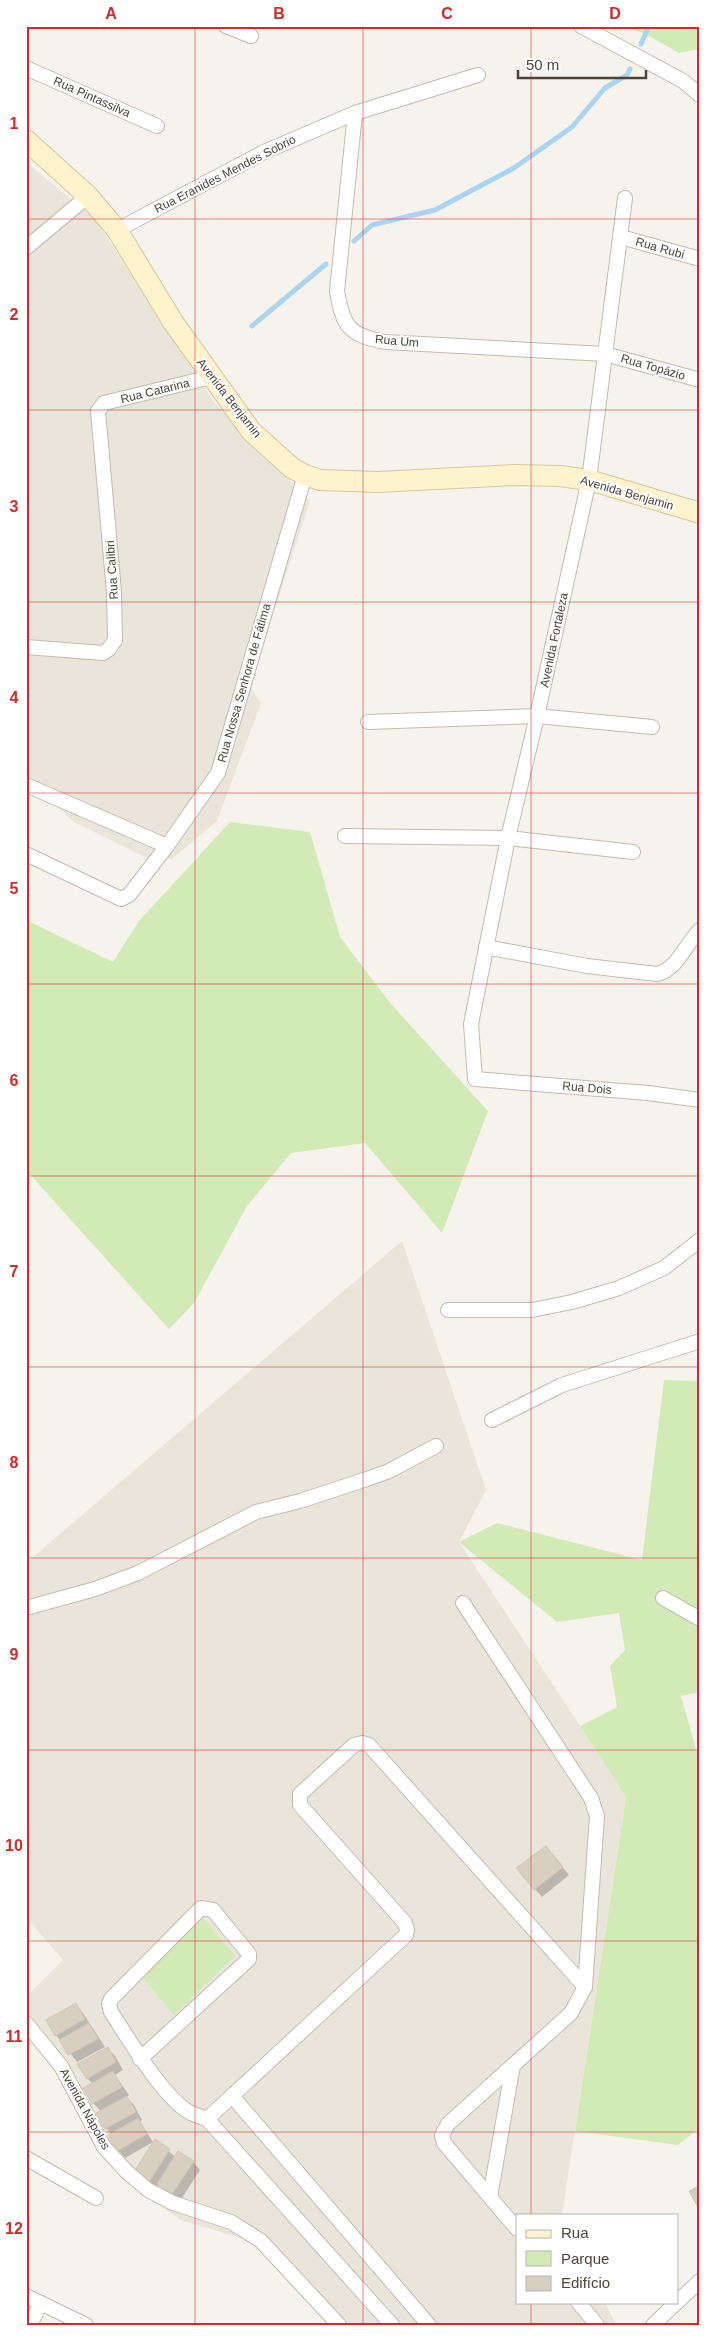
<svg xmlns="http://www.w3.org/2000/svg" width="726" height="2351" viewBox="0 0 726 2351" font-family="Helvetica,sans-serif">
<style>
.residential{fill:#eae5da}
.green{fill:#d2eab5}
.shadow{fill:#0003}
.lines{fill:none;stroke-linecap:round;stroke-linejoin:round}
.stream{stroke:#a9d4f2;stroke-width:5}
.building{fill:#d8cfc1;stroke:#d3c7b4}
.street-casing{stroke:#c2bbae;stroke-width:16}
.secondary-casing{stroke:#d6c79b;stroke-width:22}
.street{stroke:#fff;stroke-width:14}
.secondary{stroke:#fff3cd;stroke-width:20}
.grid{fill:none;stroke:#d62828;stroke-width:1;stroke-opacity:0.55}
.labels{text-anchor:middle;stroke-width:4;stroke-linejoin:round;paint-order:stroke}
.street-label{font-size:12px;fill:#4b4439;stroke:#fff}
.neatline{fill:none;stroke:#d62828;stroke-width:2}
.grid-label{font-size:16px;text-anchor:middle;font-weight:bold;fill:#d62828}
</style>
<rect width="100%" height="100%" fill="#f6f3ec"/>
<g class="residential">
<polygon points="26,162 95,219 213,401 310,501 250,686 261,703 217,821 172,859 145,857 74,822 39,790 26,792"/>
<polygon points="402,1241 486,1490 459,1542 626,1796 562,2215 517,2215 517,2302 605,2302 616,2325 349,2325 283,2266 243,2239 181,2220 143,2194 51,2059 26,2013 26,1997 63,1960 26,1917 26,1563"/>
</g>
<g class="green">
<polygon points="626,26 700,26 700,49 679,53 649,36"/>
<polygon points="230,822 310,832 340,937 391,1004 488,1111 442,1233 365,1143 291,1153 247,1206 194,1303 169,1329 26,1170 26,920 113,962 139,921"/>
<polygon points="664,1380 700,1381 700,1692 681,1696 700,1763 700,2128 678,2145 575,2131 626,1797 580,1726 617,1707 610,1666 625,1650 619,1613 557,1622 459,1542 497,1523 642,1560"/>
<polygon points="202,1917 235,1956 174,2015 142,1977"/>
</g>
<g class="shadow">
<polygon points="546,1847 569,1875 542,1897 535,1889"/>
<polygon points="76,2005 83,2013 105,2047 77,2062 56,2035"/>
<polygon points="107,2048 115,2056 123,2070 115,2075 129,2095 126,2097 134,2105 142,2120 140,2122 153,2142 125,2158 118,2150 112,2134 106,2128 102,2112 93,2103 85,2089 93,2084 88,2079"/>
<polygon points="155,2141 176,2157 193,2162 200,2170 180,2201 159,2185 157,2189 143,2180"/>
</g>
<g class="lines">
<g class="stream">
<polyline points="641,44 649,26"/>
<polyline points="354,241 372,225 435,210 514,168 572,127 605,88 627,75 630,69"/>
<polyline points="252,326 326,264"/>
</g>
</g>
<g class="building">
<polygon points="546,1846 563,1867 534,1890 516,1868"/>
<polygon points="76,2003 85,2019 55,2036 46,2020"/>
<polygon points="89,2023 98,2039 68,2055 59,2040"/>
<polygon points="108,2047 116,2062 87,2079 77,2064"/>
<polygon points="113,2071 122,2087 92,2104 83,2088"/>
<polygon points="127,2096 136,2112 105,2129 96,2113"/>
<polygon points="138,2118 147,2134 117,2151 108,2135"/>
<polygon points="155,2139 170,2149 149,2182 134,2172"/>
<polygon points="178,2151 194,2161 172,2194 157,2184"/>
<polygon points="700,2185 700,2211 689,2191"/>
</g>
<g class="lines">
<g class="street-casing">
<g id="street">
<polyline points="226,26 251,36"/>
<polyline points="581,26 683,81 700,95"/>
<polyline points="26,68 157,126"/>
<path d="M355 113 337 291C343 327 349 335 385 342L605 354 700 380"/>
<polyline points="625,198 589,480 537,716 508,838 471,1024 475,1079 648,1093 700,1100"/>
<polyline points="117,230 264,152 355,113 478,75"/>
<polyline points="621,237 700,259"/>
<polyline points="26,248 88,196"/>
<polyline points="26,647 103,653 109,649 115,640 114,592 98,411 104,403 211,377"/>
<polyline points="368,722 537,716 652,727"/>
<polyline points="26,785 167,846 218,773 305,475"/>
<polyline points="345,836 508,838 633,852"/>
<polyline points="26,854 121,899 129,895 167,846"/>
<path d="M486 947 587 966 657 974C678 969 685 944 700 930"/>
<polyline points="448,1310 532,1310 572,1302 619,1288 664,1268 700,1240"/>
<polyline points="492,1420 562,1385 700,1341"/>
<polyline points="663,1598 700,1619"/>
<polyline points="463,1603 591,1798 597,1816 585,1987 571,2013 448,2124 442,2135 444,2143 517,2229"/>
<polyline points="26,1608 95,1589 138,1573 256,1512 300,1501 367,1479 389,1471 436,1446"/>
<polyline points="26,2023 61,2066 104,2147 127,2172 148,2190 173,2203 231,2222 261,2241 339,2325"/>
<path d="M140 2059 249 1959V1954L213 1910 201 1908 111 1999 109 2004 111 2012C128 2038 163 2097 189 2112 195 2115 201 2117 207 2119L392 2325"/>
<polyline points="232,2096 429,2325"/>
<polyline points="207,2119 406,1935 407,1930 405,1923 300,1805 300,1794 354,1745 362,1743 369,1745 585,1987"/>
<polyline points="26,2158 96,2198"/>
<polyline points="490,2197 513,2065"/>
<polyline points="26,2296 86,2325"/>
<polyline points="578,2302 597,2325"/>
<polyline points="677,2302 700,2281"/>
<polyline points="30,2325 41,2303"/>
<polyline points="653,2325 677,2302"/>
</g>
</g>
<g class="secondary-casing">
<polyline id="secondary" points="26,140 88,196 117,230 173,322 251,431 292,468 305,475 320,480 378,482 513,475 560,476 589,480 700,513"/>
</g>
<use href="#street" class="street"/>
<use href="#secondary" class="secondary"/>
</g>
<path class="grid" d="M195 26V2325M363 26V2325M531 26V2215M26 219H700M26 410H700M26 602H700M26 793H700M26 984H700M26 1176H700M26 1367H700M26 1558H700M26 1750H700M26 1941H700M26 2132H700M531 2302V2325"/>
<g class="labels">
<g class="street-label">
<text transform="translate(92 97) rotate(24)" y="4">Rua Pintassilva</text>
<text transform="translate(225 174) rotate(-27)" y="4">Rua Eranides Mendes Sobrio</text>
<text transform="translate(660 248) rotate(16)" y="4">Rua Rubi</text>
<text transform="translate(397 341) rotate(5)" y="4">Rua Um</text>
<text transform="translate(653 367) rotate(16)" y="4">Rua Topázio</text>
<text transform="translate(155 391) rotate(-14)" y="4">Rua Catarina</text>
<text transform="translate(229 398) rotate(52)" y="4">Avenida Benjamin</text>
<text transform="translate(627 493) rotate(16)" y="4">Avenida Benjamin</text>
<text transform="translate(112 570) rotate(-94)" y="4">Rua Calibri</text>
<text transform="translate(554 640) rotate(-78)" y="4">Avenida Fortaleza</text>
<text transform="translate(244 683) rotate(-74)" y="4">Rua Nossa Senhora de Fátima</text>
<text transform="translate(587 1088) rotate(5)" y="4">Rua Dois</text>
<text transform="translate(85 2109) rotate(61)" y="4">Avenida Nápoles</text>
</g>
</g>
<rect width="726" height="2351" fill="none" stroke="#ffffff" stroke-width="55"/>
<rect x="516" y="2214" width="162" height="90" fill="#ffffff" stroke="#b7b4b0"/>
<rect x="526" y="2230" width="25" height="8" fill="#fff3cd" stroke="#b7b4b0"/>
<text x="561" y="2238" font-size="15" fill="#4b4439">Rua</text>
<rect x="526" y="2251" width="25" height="15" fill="#d2eab5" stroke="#b7b4b0"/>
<text x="561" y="2264" font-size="15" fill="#4b4439">Parque</text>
<rect x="526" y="2276" width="25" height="15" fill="#d8cfc1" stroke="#b7b4b0"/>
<text x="561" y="2288" font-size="15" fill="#4b4439">Edifício</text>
<path d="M518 70v8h128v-8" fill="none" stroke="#4b4439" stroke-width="2.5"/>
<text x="526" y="70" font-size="15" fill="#4b4439" stroke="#ffffff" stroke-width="4" paint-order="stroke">50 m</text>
<rect x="28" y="28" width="670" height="2296" class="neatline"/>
<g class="grid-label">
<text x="111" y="19">A</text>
<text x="279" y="19">B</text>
<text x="447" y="19">C</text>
<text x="615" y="19">D</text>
<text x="14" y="129">1</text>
<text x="14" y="320">2</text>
<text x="14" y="512">3</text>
<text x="14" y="703">4</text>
<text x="14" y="894">5</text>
<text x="14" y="1086">6</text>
<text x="14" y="1277">7</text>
<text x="14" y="1468">8</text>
<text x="14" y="1660">9</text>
<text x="14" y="1851">10</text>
<text x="14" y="2042">11</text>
<text x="14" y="2234">12</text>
</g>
</svg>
